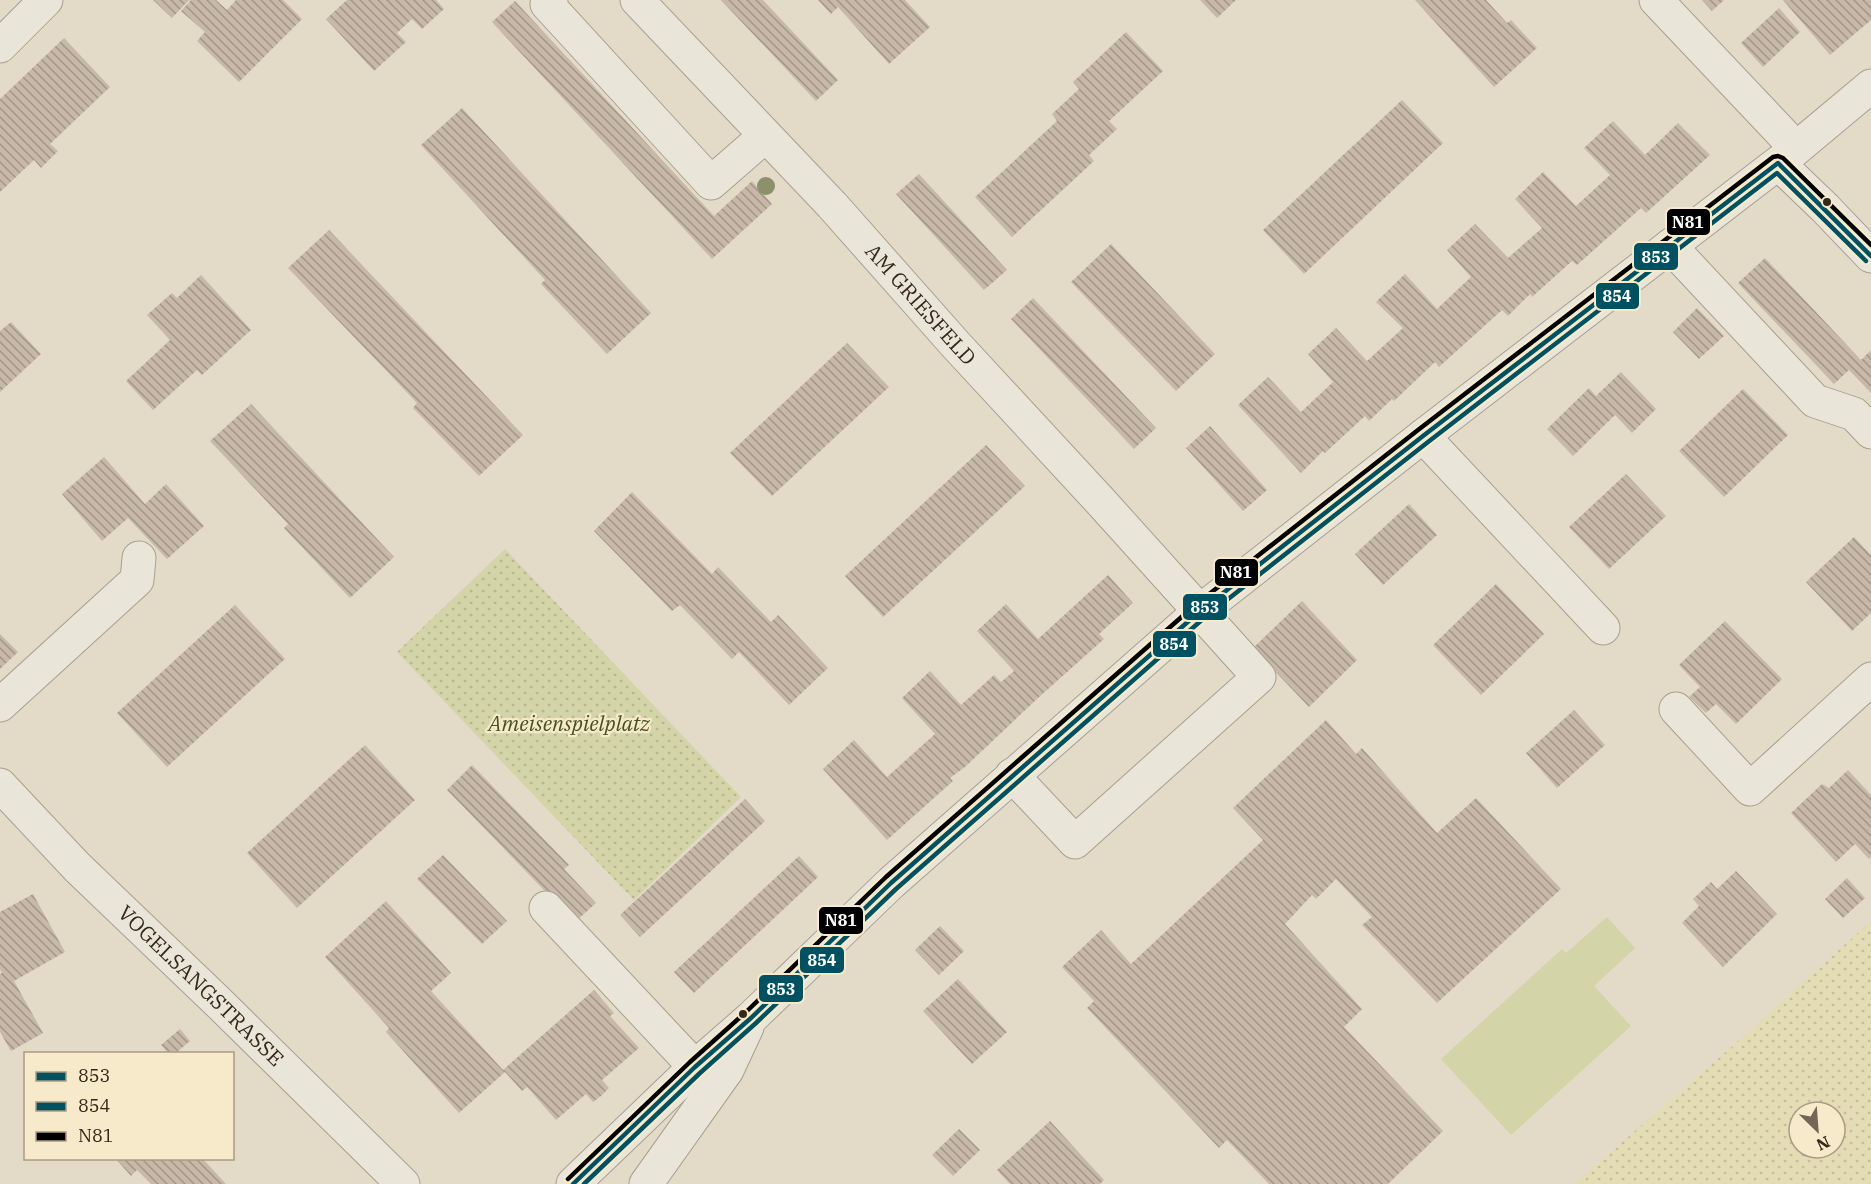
<svg xmlns="http://www.w3.org/2000/svg" width="1871" height="1184" viewBox="0 0 1871 1184" font-family="'IBM Plex Serif',serif">
<style>
.farmland{fill:url(#farmland-dots);fill-rule:evenodd}
.grass{fill:#d3d4a8}
.park{fill:url(#park-dots)}
.building{fill:url(#building-back-hatch)}
.lines{fill:none;stroke-linecap:round;stroke-linejoin:round}
.minor-casing{stroke:#a79f91;stroke-width:35}
.minor{stroke:#eae5d9;stroke-width:33}
.bus-1-casing{stroke:#f7eaca;stroke-width:9}
.bus-2-casing{stroke:#f7eaca;stroke-width:9}
.bus-3-casing{stroke:#f7eaca;stroke-width:9}
.bus-1{stroke:#005262;stroke-width:4.5}
.bus-2{stroke:#005262;stroke-width:4.5}
.bus-3{stroke:#000;stroke-width:4.5}
.tree{fill:#8c906b}
.bus-dot{fill:#35271a;stroke:#f7eaca;stroke-width:2}
.labels{text-anchor:middle;stroke-width:4.5;stroke-linejoin:round;paint-order:stroke}
.street-label{font-size:21px;fill:#35271a;stroke:#f7eaca}
.park-label{font-size:21px;font-style:italic;fill:#45521f;stroke:#f7eaca}
.line-badge{stroke:#f7eaca;stroke-width:2}
.badge-label{font-size:16px;text-anchor:middle;font-weight:bold;fill:#fff}
</style>
<defs>
<pattern id="farmland-dots" width="8" height="8" patternUnits="userSpaceOnUse" patternTransform="scale(1.5)"><rect width="8" height="8" fill="#e4dcb5"/><path d="M2 2h.1M6 6h.1" fill="none" stroke="#c4bd9b" stroke-width="1.8" stroke-linecap="round"/></pattern>
<pattern id="park-dots" width="8" height="8" patternUnits="userSpaceOnUse" patternTransform="scale(1.5)"><rect width="8" height="8" fill="#d3d4a8"/><path d="M2 2h.1M6 6h.1" fill="none" stroke="#b6b690" stroke-width="1.8" stroke-linecap="round"/></pattern>
<pattern id="building-back-hatch" width="6" height="6" patternUnits="userSpaceOnUse" patternTransform="scale(1.5)"><rect width="6" height="6" fill="#c7b8a8"/><path d="M-1 5l2 2M0 0l6 6M5-1l2 2" fill="none" stroke="#a29688"/></pattern>
</defs>
<rect width="100%" height="100%" fill="#e3dbc7"/>
<path class="farmland" d="M1871 921V1184H1574L1728 1050ZM1799 1112H1835V1148H1799Z"/>
<polygon class="grass" points="1607,917 1635,948 1594,986 1631,1026 1511,1135 1441,1059 1562,949 1566,953"/>
<polygon class="park" points="505,549 741,797 634,900 397,652"/>
<g class="building">
<polygon points="153,0 189,0 172,18"/>
<polygon points="191,0 216,0 227,10 236,0 283,0 302,19 239,82 197,41 205,32 181,11"/>
<polygon points="347,0 436,0 444,9 422,29 412,19 397,33 406,42 374,71 326,19"/>
<polygon points="721,0 763,0 838,80 816,101"/>
<polygon points="818,0 905,0 930,27 889,64 838,7 831,14"/>
<polygon points="1200,0 1236,0 1217,18"/>
<polygon points="1415,0 1486,0 1507,23 1511,20 1537,48 1494,87"/>
<polygon points="1702,0 1724,0 1712,11"/>
<polygon points="1783,0 1871,0 1871,20 1830,55"/>
<polygon points="515,1 714,216 752,181 772,204 712,259 492,22"/>
<polygon points="1779,8 1800,32 1763,67 1741,43"/>
<polygon points="1126,32 1163,71 1109,121 1117,129 1089,155 1094,161 1012,237 975,197 1057,121 1052,114 1079,89 1073,82"/>
<polygon points="64,38 110,87 50,144 58,151 41,168 34,160 0,192 0,99"/>
<polygon points="1402,100 1443,143 1304,274 1263,230"/>
<polygon points="462,108 651,313 607,354 541,284 545,280 421,145"/>
<polygon points="1613,121 1645,155 1678,123 1710,155 1646,213 1641,208 1577,265 1572,261 1532,297 1530,294 1508,316 1502,310 1439,367 1435,362 1394,401 1392,399 1369,421 1365,416 1325,453 1323,451 1301,473 1238,405 1268,377 1301,412 1333,382 1308,354 1336,328 1367,361 1403,328 1376,302 1405,274 1437,309 1471,277 1447,250 1475,224 1508,258 1542,228 1515,199 1543,172 1576,206 1610,175 1584,148"/>
<polygon points="919,174 1007,270 984,290 896,194"/>
<polygon points="329,230 523,435 479,476 413,408 417,403 288,268"/>
<polygon points="1111,244 1215,354 1176,391 1071,282"/>
<polygon points="1765,258 1861,360 1871,350 1871,393 1849,370 1834,384 1738,283"/>
<polygon points="201,275 251,330 202,375 197,370 153,410 126,381 170,340 147,315 172,293 177,298"/>
<polygon points="1033,298 1156,428 1134,449 1011,319"/>
<polygon points="1697,308 1724,336 1699,359 1673,332"/>
<polygon points="11,322 41,354 0,392 0,331"/>
<polygon points="847,343 889,387 772,496 730,453"/>
<polygon points="1621,372 1656,409 1632,433 1615,415 1573,456 1547,429 1589,388 1596,396"/>
<polygon points="1743,389 1788,435 1724,497 1679,451"/>
<polygon points="251,404 394,557 350,598 284,528 288,524 210,441"/>
<polygon points="1210,426 1267,490 1243,511 1186,448"/>
<polygon points="986,445 1025,486 883,617 845,576"/>
<polygon points="104,457 145,504 166,484 204,526 167,559 128,518 102,541 62,494"/>
<polygon points="1626,474 1666,516 1609,569 1569,527"/>
<polygon points="632,492 712,574 718,567 771,622 778,615 828,668 789,705 739,652 732,659 680,605 672,611 594,531"/>
<polygon points="1409,504 1437,535 1383,585 1355,554"/>
<polygon points="1854,537 1871,555 1871,613 1852,631 1806,582"/>
<polygon points="1108,575 1133,603 1099,634 1104,639 1038,698 965,767 950,778 953,781 887,840 823,769 854,740 887,777 935,734 902,698 930,671 961,705 994,675 1001,682 1014,671 977,631 1006,604 1038,639"/>
<polygon points="1496,584 1544,634 1481,695 1433,645"/>
<polygon points="1302,601 1357,660 1309,707 1253,648"/>
<polygon points="235,605 285,659 167,767 117,713"/>
<polygon points="1725,621 1782,679 1736,724 1716,704 1706,713 1689,697 1700,687 1679,665"/>
<polygon points="0,634 18,652 0,669"/>
<polygon points="1574,710 1605,745 1557,788 1526,753"/>
<polygon points="1326,720 1356,754 1362,748 1437,833 1476,798 1561,889 1437,1003 1362,925 1372,917 1336,879 1316,899 1312,895 1285,924 1362,1009 1344,1027 1443,1131 1388,1184 1269,1184 1227,1140 1219,1148 1087,1008 1094,1001 1062,967 1101,930 1131,964 1263,840 1233,808"/>
<polygon points="365,745 415,800 297,908 247,853"/>
<polygon points="472,765 569,865 564,869 596,903 575,922 447,790"/>
<polygon points="1848,770 1871,795 1871,857 1869,859 1855,844 1836,862 1791,813 1822,784 1829,788"/>
<polygon points="745,799 765,821 640,937 620,915"/>
<polygon points="443,855 507,921 482,944 417,879"/>
<polygon points="799,856 818,877 694,993 674,972"/>
<polygon points="1736,871 1777,914 1723,967 1682,923 1699,906 1693,899 1711,882 1717,889"/>
<polygon points="1847,878 1865,898 1843,918 1825,899"/>
<polygon points="33,894 65,952 14,981 43,1033 11,1051 0,1032 0,974 2,973 0,969 0,912"/>
<polygon points="386,901 451,973 431,991 503,1070 594,990 614,1013 610,1016 639,1048 602,1080 609,1088 601,1096 593,1102 586,1094 556,1120 527,1087 522,1091 505,1072 459,1113 386,1032 389,1028 325,957"/>
<polygon points="940,926 964,951 939,975 915,950"/>
<polygon points="958,979 1007,1032 972,1064 923,1011"/>
<polygon points="180,1029 190,1041 176,1053 168,1053 161,1045"/>
<polygon points="1050,1121 1104,1180 1100,1184 1010,1184 997,1170"/>
<polygon points="959,1129 980,1150 953,1176 932,1155"/>
<polygon points="115,1158 202,1158 226,1184 151,1184 137,1170 131,1176"/>
</g>
<g class="lines">
<g class="minor-casing">
<g id="minor">
<polyline points="551,0 547,4 711,183 765,136"/>
<path id="s1" d="M637 0 832 205 956 345 1103 504 1259 677 1075 842 1012 775"/>
<polyline points="1656,0 1796,148"/>
<polyline points="0,46 46,0"/>
<polyline points="1780,162 1871,86"/>
<polyline points="1670,246 1815,401 1854,414 1871,432"/>
<polyline points="1423,436 1603,628"/>
<polyline points="0,705 137,580 139,558"/>
<polyline points="1676,709 1750,789 1871,679"/>
<path id="s2" d="M0 785 77 867 218 1002 403 1184"/>
<polyline points="546,908 695,1067"/>
<polyline points="573,1184 695,1067 751,1018 891,883 1199,612 1423,436 1778,163 1825,208 1871,256"/>
<polyline points="646,1184 727,1070 747,1027"/>
</g>
</g>
<use href="#minor" class="minor"/>
<g class="bus-1-casing">
<polyline id="bus-1" points="573,1184 695,1067 751,1018 891,883 1199,612 1423,436 1778,163 1871,256"/>
</g>
<g class="bus-2-casing">
<polyline id="bus-2" points="584,1184 700,1073 756,1023 896,889 1204,618 1428,442 1777,173 1866,261"/>
</g>
<g class="bus-3-casing">
<polyline id="bus-3" points="568,1179 690,1062 746,1012 886,877 1194,606 1418,430 1773,157 1778,156 1783,158 1871,245"/>
</g>
<use href="#bus-1" class="bus-1"/>
<use href="#bus-2" class="bus-2"/>
<use href="#bus-3" class="bus-3"/>
</g>
<circle class="tree" cx="766" cy="186" r="9"/>
<g class="bus-dot">
<circle cx="1827" cy="202" r="5"/>
<circle cx="743" cy="1014" r="5"/>
</g>
<g class="labels">
<g class="street-label">
<text dy="7" stroke="none"><textPath href="#s1" startOffset="416">AM GRIESFELD</textPath></text>
<text dy="7" stroke="none"><textPath href="#s2" startOffset="284">VOGELSANGSTRASSE</textPath></text>
</g>
<g class="park-label">
<text x="569" y="731">Ameisenspielplatz</text>
</g>
</g>
<g class="line-badge">
<rect x="1666" y="208" width="45" height="28" rx="6" fill="#000"/>
<rect x="1633" y="242" width="46" height="29" rx="6" fill="#005262"/>
<rect x="1595" y="282" width="45" height="28" rx="6" fill="#005262"/>
<rect x="1214" y="558" width="45" height="29" rx="6" fill="#000"/>
<rect x="1182" y="593" width="46" height="28" rx="6" fill="#005262"/>
<rect x="1152" y="630" width="45" height="28" rx="6" fill="#005262"/>
<rect x="818" y="906" width="46" height="29" rx="6" fill="#000"/>
<rect x="799" y="946" width="46" height="28" rx="6" fill="#005262"/>
<rect x="758" y="974" width="46" height="29" rx="6" fill="#005262"/>
</g>
<g class="badge-label">
<text x="1688" y="228">N81</text>
<text x="1656" y="263">853</text>
<text x="1617" y="302">854</text>
<text x="1236" y="578">N81</text>
<text x="1205" y="613">853</text>
<text x="1174" y="650">854</text>
<text x="841" y="926">N81</text>
<text x="822" y="966">854</text>
<text x="781" y="995">853</text>
</g>
<rect x="24" y="1052" width="210" height="108" fill="#f7eaca" stroke="#a99c84" stroke-width="1.5"/>
<rect x="36" y="1072" width="30" height="9" fill="#005262" stroke="#a99c84" stroke-width="1.5"/>
<text x="78" y="1082" font-size="18" fill="#35271a">853</text>
<rect x="36" y="1102" width="30" height="9" fill="#005262" stroke="#a99c84" stroke-width="1.5"/>
<text x="78" y="1112" font-size="18" fill="#35271a">854</text>
<rect x="36" y="1132" width="30" height="9" fill="#000000" stroke="#a99c84" stroke-width="1.5"/>
<text x="78" y="1142" font-size="18" fill="#35271a">N81</text>
<g transform="translate(1817 1130) rotate(155)"><circle r="28" fill="#f7eaca" stroke="#a99c84" stroke-width="1.5"/>
<path d="M0-4.5L10 22L0 15L-10 22Z" fill="#726657"/>
<text y="-9" font-size="16" font-weight="bold" text-anchor="middle" fill="#35271a">N</text>
</g>
</svg>
